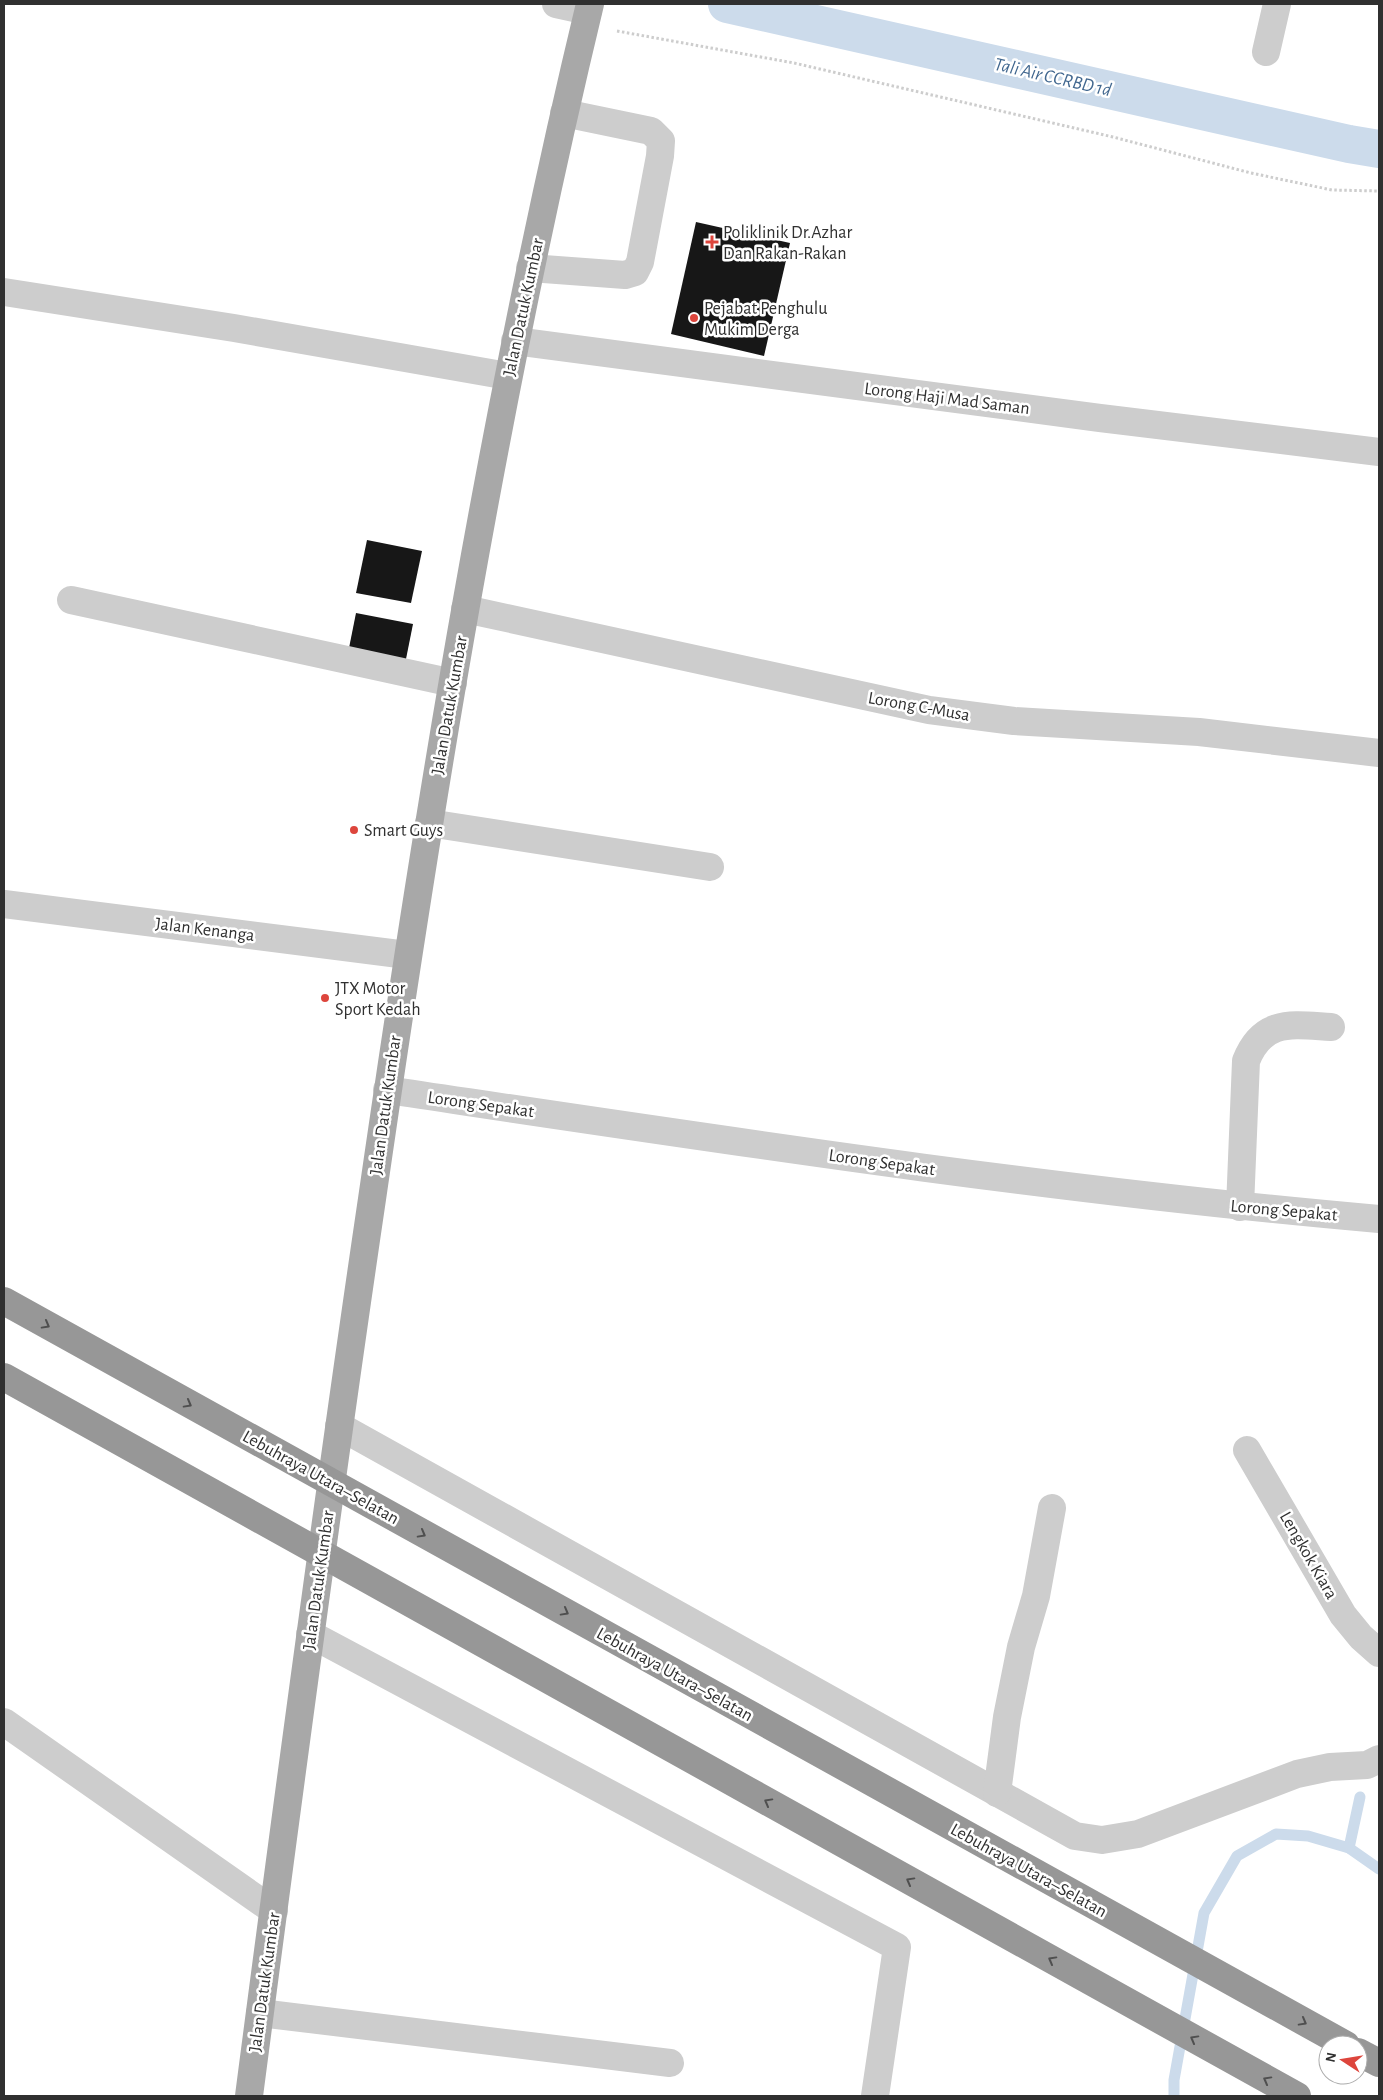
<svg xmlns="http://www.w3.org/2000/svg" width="1383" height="2100" viewBox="0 0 1383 2100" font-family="'Alegreya Sans',sans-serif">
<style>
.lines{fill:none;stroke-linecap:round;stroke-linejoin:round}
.stream{stroke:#ccdbeb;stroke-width:11}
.canal{stroke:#ccdbeb;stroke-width:38}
.building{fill:#171717}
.path{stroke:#cdcdcd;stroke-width:3;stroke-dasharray:2.5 2.5;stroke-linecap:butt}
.minor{stroke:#cdcdcd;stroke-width:28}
.major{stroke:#a8a8a8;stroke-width:28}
.highway{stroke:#979797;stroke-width:28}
.oneway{stroke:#4f4f4f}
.poi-dot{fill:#dd453c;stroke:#fff;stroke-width:2}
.labels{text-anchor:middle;stroke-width:5;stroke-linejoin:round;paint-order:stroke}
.poi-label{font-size:18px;fill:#303030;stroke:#fff;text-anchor:start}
.street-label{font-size:18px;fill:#303030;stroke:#fff}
.water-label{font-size:19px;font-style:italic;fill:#41678f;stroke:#fff}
</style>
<rect width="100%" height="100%" fill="#fff"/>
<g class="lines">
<g class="stream">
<polyline points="1349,1848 1360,1797"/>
<polyline points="1174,2096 1174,2080 1204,1913 1237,1856 1276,1834 1308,1836 1349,1848 1379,1869"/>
</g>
<polyline class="canal" points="727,4 1349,144 1379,149"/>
</g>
<g class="building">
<polygon points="696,222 790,243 764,356 671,334"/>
<polygon points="367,540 422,551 411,603 356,593"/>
<polygon points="356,613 413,624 405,664 348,653"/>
</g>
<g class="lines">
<polyline class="path" points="617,31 794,63 1113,137 1251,173 1332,190 1379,191"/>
<g class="minor">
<polyline points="556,4 588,11"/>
<polyline points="1266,52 1277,4"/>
<polyline points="530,268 625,275 635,272 640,262 660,156 661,141 651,131 564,113"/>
<polyline points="4,292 234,328 508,376"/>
<polyline points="515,341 1100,418 1379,452"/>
<polyline points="71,600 453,683"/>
<polyline points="465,609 929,710 1014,721 1199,732 1379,753"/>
<polyline points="429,823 710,867"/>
<polyline points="4,904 407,955"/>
<path d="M387 1090C717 1139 1047 1190 1379 1219"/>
<path d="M1240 1207 1246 1061C1263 1018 1293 1025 1331 1027"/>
<polyline points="339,1426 1075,1836 1102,1840 1138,1834 1297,1774 1330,1767 1367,1765 1379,1759"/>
<polyline points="1247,1450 1343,1615 1361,1637 1379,1653"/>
<polyline points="310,1634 897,1947 875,2096"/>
<polyline points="4,1722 274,1911"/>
<polyline points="997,1793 1007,1717 1021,1647 1036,1596 1052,1508"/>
<polyline points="260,2013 670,2063"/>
</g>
<path class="major" d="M249 2096C288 1797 328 1497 372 1199 430 798 495 398 590 4"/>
<g class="highway">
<polyline points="4,1301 1346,2045"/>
<polyline points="4,1377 1297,2096"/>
<polyline points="1358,2052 1379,2063"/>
</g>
</g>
<defs><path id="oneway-chevron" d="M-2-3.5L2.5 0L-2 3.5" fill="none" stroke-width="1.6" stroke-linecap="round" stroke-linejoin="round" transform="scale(1.25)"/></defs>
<g class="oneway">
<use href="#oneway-chevron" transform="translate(46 1325) rotate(29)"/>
<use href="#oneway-chevron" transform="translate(188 1404) rotate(29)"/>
<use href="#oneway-chevron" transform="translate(422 1534) rotate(29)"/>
<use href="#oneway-chevron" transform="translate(565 1612) rotate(29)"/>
<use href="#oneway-chevron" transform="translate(768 1802) rotate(-151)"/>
<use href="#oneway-chevron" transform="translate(910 1881) rotate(-151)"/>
<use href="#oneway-chevron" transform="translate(1052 1960) rotate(-151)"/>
<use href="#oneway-chevron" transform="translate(1303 2022) rotate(29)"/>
<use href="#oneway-chevron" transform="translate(1194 2039) rotate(-151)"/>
<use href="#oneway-chevron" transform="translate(1267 2080) rotate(-151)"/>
</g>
<g class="poi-dot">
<path d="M709.5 234.5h5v5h5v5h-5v5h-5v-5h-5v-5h5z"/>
<circle cx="694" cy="318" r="5"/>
<circle cx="354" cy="830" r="5"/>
<circle cx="325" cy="998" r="5"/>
</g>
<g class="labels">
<g class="poi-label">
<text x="723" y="238">Poliklinik Dr.Azhar<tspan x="723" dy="21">Dan Rakan-Rakan</tspan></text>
<text x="704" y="314">Pejabat Penghulu<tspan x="704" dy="21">Mukim Derga</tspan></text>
<text x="364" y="836">Smart Guys</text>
<text x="335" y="994">JTX Motor<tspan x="335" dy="21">Sport Kedah</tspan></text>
</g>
<g class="street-label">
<text transform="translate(523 307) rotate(-78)" y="6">Jalan Datuk Kumbar</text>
<text transform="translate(947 398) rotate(7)" y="6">Lorong Haji Mad Saman</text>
<text transform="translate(449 705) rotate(-80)" y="6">Jalan Datuk Kumbar</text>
<text transform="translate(919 706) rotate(10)" y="6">Lorong C-Musa</text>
<text transform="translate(205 929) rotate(7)" y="6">Jalan Kenanga</text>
<text transform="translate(481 1104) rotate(8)" y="6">Lorong Sepakat</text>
<text transform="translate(385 1105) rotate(-82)" y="6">Jalan Datuk Kumbar</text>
<text transform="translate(882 1162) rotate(8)" y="6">Lorong Sepakat</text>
<text transform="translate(1284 1210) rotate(5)" y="6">Lorong Sepakat</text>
<text transform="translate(321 1477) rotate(29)" y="6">Lebuhraya Utara–Selatan</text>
<text transform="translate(1309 1555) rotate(60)" y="6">Lengkok Kiara</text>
<text transform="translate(318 1580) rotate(-82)" y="6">Jalan Datuk Kumbar</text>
<text transform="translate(675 1674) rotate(29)" y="6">Lebuhraya Utara–Selatan</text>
<text transform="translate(1029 1870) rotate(29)" y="6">Lebuhraya Utara–Selatan</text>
<text transform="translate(264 1982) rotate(-82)" y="6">Jalan Datuk Kumbar</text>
</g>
<g class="water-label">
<text transform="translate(1053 76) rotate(13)" y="7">Tali Air CCRBD 1d</text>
</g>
</g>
<rect width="1383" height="2100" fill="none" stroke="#303030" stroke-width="10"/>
<g transform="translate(1343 2060) rotate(282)"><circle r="24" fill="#ffffff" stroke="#acacac"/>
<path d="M0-4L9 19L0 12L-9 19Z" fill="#dd453c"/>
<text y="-8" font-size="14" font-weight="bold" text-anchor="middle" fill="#303030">N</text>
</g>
</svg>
